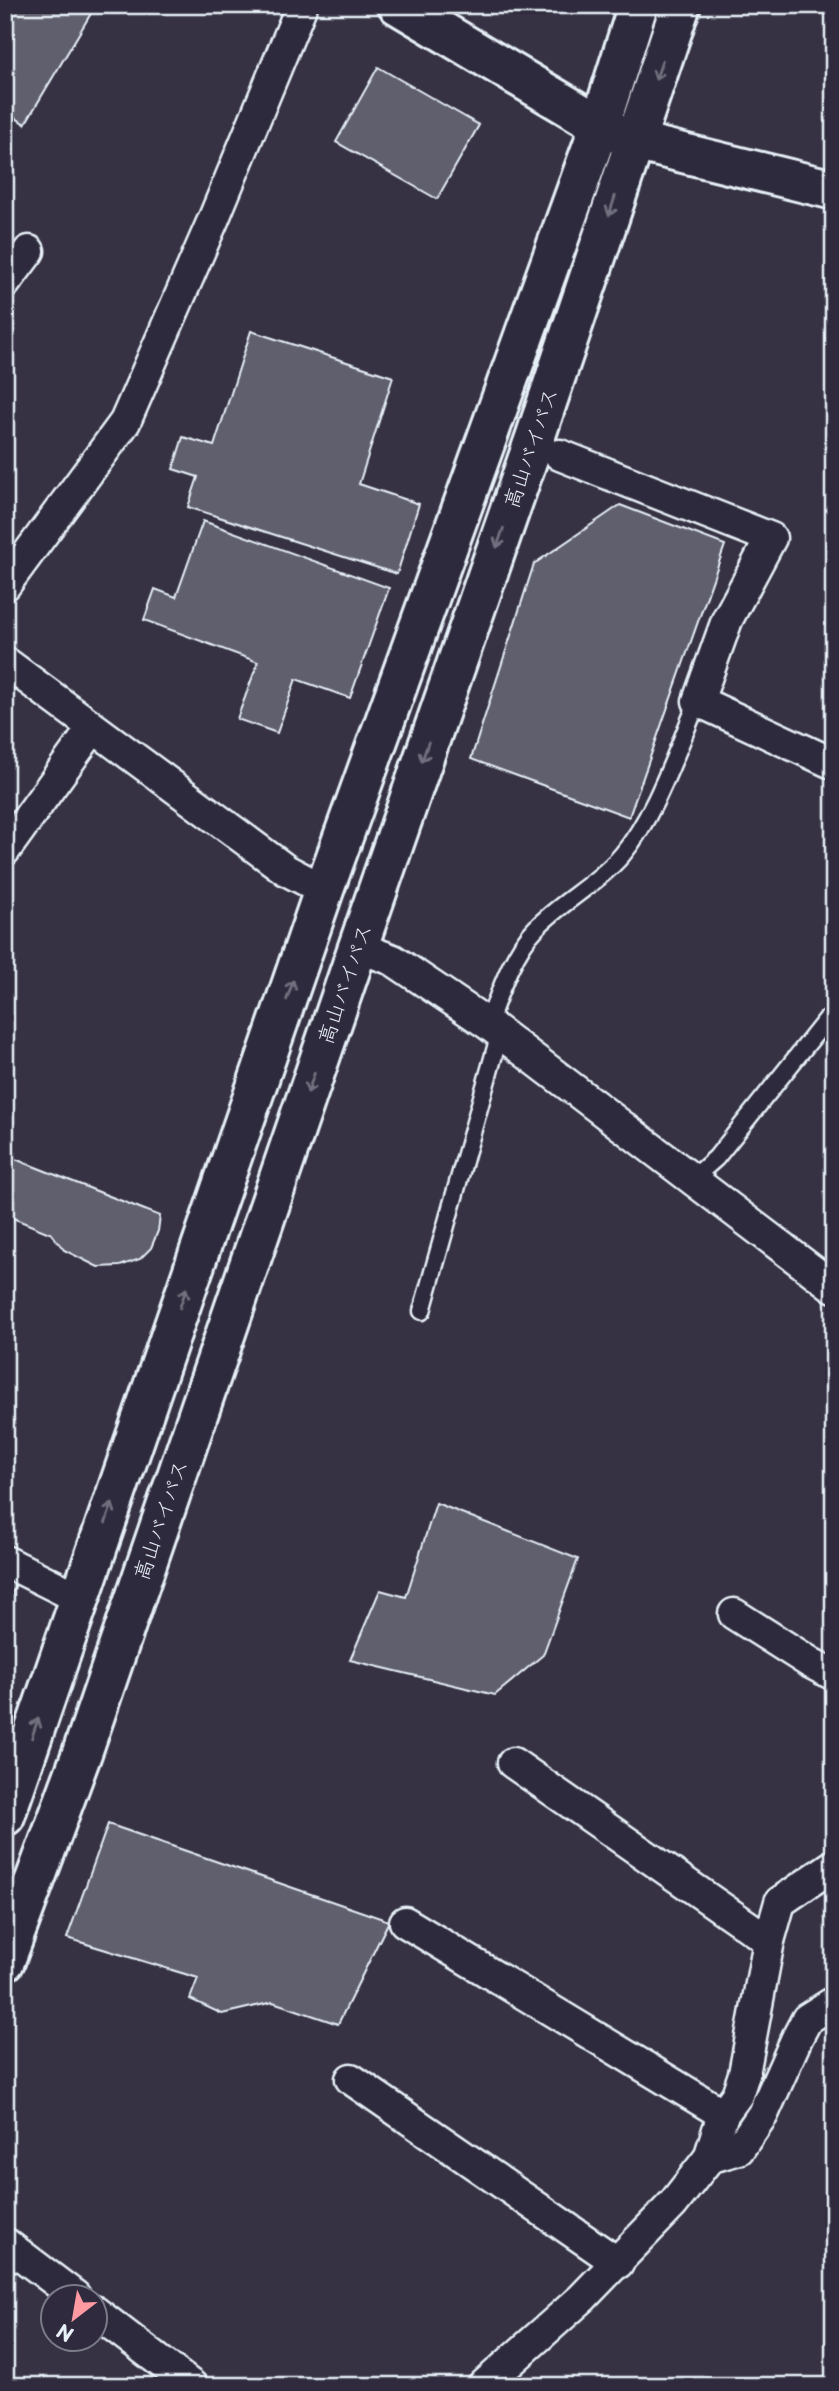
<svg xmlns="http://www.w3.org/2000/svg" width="839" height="2391" viewBox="0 0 839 2391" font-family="'Playpen Sans','Klee One',sans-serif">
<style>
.building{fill:#605e6e;stroke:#e8f1f8;stroke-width:2}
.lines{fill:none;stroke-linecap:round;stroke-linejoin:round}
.lane-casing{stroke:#e8f1f8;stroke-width:21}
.street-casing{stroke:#e8f1f8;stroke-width:35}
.secondary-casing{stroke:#e8f1f8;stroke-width:44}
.highway-casing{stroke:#e8f1f8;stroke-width:44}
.lane{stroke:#2f2a3d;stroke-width:16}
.street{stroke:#2f2a3d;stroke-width:30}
.secondary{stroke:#2f2a3d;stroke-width:38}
.highway{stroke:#2f2a3d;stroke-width:38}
.oneway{stroke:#70707e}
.labels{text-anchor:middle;stroke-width:6;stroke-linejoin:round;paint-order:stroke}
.street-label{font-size:21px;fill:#e8f1f8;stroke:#2f2a3d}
</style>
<rect width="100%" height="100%" fill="#363244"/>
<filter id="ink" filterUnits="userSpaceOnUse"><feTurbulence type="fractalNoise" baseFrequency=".0143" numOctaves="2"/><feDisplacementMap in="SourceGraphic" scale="14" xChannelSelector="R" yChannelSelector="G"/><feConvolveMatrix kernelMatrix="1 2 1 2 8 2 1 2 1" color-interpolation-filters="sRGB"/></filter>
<g filter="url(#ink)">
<g class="building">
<polygon points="5,5 96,5 25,124 5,111"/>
<polygon points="378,67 479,125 437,199 336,142"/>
<polygon points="251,331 393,377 359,484 419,504 397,574 188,507 198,477 173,469 183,437 214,446"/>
<polygon points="620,505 725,545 629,817 471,759 534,564"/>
<polygon points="203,521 389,588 350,698 296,679 277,733 237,719 258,662 144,620 155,589 176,597"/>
<polygon points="5,1155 160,1216 158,1231 151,1248 140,1259 120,1266 98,1267 64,1250 52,1234 13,1218 5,1239"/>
<polygon points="436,1503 578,1559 543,1655 495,1695 350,1660 380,1590 406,1597"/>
<polygon points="5,1580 16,1583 5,1615"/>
<polygon points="108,1824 389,1921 338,2024 273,2002 222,2014 190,1999 198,1978 67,1938"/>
</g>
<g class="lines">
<g class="lane-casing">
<g id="lane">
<path d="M488 1024C499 994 513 951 536 928 562 901 597 884 622 855 655 816 677 749 698 701"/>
<polyline points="691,1180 716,1158 827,1019"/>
<polyline points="422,1311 500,1033"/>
</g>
</g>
<g class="street-casing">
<g id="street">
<polyline points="5,283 29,251"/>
<polyline points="560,455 771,538 727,620 698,701 834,764"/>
<polyline points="5,585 125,422 214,218 302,5"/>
<polyline points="5,662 286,870 324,890"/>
<polyline points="5,850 93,728"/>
<polyline points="358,947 393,960 488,1024 834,1287"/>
<polyline points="5,1561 79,1598"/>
<polyline points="734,1614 811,1663 834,1675"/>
<polyline points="513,1763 769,1941"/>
<polyline points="405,1922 723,2114"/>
<polyline points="351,2079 618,2263"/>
<polyline points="709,2158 739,2149 763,2114 797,2038 807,2019 834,2002"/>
<polyline points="5,2243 75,2296"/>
<polyline points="94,2311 192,2386"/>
<polyline points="483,2386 582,2298 673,2204 709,2158 723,2114 737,2095 744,2074 769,1941 780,1902 834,1865"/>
</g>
</g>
<g class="secondary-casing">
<polyline id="secondary" points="398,5 600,125 634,141 834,190"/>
</g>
<g class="highway-casing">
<g id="highway">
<polyline points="5,1816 324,890 600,125 638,5"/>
<polyline points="5,1961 82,1753 358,947 535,438 681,5"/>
</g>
</g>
<use href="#lane" class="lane"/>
<use href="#street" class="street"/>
<use href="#secondary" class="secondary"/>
<use href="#highway" class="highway"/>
</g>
<defs><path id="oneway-shaft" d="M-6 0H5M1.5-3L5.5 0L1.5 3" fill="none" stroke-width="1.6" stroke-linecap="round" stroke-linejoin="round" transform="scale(1.75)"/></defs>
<g class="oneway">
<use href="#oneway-shaft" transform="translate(659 70) rotate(109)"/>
<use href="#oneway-shaft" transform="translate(612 206) rotate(108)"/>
<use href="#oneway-shaft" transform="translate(500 538) rotate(109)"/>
<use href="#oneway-shaft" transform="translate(425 752) rotate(109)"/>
<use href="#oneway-shaft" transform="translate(290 990) rotate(-71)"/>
<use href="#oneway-shaft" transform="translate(311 1083) rotate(109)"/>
<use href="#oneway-shaft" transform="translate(183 1298) rotate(-71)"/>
<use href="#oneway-shaft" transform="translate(109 1513) rotate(-71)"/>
<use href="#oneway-shaft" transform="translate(35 1728) rotate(-71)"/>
</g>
</g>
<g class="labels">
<g class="street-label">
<text transform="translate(531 448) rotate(-71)" y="7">高山バイパス</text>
<text transform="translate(345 984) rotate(-71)" y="7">高山バイパス</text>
<text transform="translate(161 1520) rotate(-71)" y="7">高山バイパス</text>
</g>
</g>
<rect width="839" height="2391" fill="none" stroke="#2f2a3d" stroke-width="28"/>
<rect x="14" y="14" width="811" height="2363" fill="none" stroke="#e8f1f8" stroke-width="2.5" filter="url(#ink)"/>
<g transform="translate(74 2318) rotate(211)"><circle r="33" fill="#2f2a3d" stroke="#797a88" stroke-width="2"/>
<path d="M0-5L12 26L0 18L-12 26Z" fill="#ff9aa2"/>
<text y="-10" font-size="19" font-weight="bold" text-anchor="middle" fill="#e8f1f8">N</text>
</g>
</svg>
